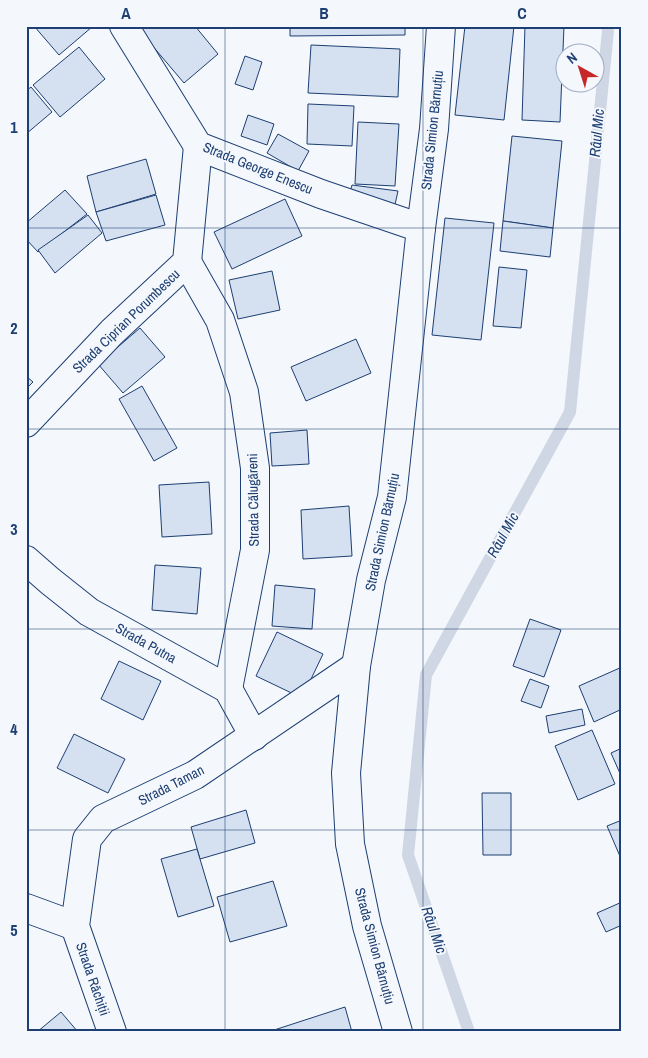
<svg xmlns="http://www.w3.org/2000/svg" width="648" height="1058" viewBox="0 0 648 1058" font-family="'Archivo Narrow',sans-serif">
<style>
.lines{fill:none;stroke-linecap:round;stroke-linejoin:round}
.stream{stroke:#cfd7e4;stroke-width:12}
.building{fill:#d5e0f0;stroke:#1d3f73}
.minor-casing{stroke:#1d3f73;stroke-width:30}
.minor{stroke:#f4f7fb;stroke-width:28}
.grid{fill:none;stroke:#1d3f73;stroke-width:1;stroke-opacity:0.55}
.labels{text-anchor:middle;stroke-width:4;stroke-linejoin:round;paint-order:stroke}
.street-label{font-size:14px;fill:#1d3f73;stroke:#f4f7fb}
.water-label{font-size:15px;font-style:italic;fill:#1d3f73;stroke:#f4f7fb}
.neatline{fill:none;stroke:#1d3f73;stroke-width:2}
.grid-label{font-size:16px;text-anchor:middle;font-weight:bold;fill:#1d3f73}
</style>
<rect width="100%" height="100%" fill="#f4f7fb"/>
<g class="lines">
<polyline class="stream" points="469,1032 408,855 426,675 570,412 608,31 607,26"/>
</g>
<g class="building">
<polygon points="34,26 91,26 92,27 59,55"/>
<polygon points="144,26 195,26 218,54 184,83 139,30"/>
<polygon points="290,26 405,26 405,35 290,36"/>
<polygon points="465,26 514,26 504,120 455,115"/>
<polygon points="525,26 564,26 560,122 522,120"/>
<polygon points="311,45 400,49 398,97 308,93"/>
<polygon points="79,47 105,79 60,117 33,85"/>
<polygon points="245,56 262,62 253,90 235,84"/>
<polygon points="31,87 52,112 26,134 26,91"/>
<polygon points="308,104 354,106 352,146 307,144"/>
<polygon points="248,115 274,124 267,145 241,136"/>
<polygon points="358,122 399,124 395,186 355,184"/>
<polygon points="278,134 309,151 298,171 267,153"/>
<polygon points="512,136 562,141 553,228 503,221"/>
<polygon points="146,159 156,194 96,212 87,176"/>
<polygon points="352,185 398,191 394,209 348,199"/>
<polygon points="65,190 87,214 38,252 26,239 26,223"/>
<polygon points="156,195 165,225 106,241 96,212"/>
<polygon points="285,199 302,236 232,269 214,232"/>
<polygon points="88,215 102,233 55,273 38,250"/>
<polygon points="445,218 494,223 481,340 432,335"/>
<polygon points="503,221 553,228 550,257 500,251"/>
<polygon points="499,267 527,270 521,328 493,326"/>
<polygon points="272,271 280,310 238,319 229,280"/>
<polygon points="140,328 165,357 123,393 98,364"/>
<polygon points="356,339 371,373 306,401 291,367"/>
<polygon points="26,376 33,382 26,389"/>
<polygon points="142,386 177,448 154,461 119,399"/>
<polygon points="307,430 309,464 272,466 270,433"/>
<polygon points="209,482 212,534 162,537 159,485"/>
<polygon points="349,506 352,556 303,559 301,510"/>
<polygon points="155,565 201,568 197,614 152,610"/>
<polygon points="275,585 315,589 312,629 272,626"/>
<polygon points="530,619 561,630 544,677 513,666"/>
<polygon points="277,632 323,654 302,698 256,676"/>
<polygon points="119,661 161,681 143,720 101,699"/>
<polygon points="622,667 622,709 594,722 579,686"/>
<polygon points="530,679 549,686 541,708 521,701"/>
<polygon points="582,709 585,725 549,733 546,716"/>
<polygon points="592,730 615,784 578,800 555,746"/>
<polygon points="74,734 125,759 108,793 57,768"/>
<polygon points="622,748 622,778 611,753"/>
<polygon points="482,793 511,793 511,855 483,855"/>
<polygon points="246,810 255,843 200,859 191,827"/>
<polygon points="622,820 622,861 607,826"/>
<polygon points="197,849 214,906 178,917 161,859"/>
<polygon points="273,881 287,926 230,942 217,897"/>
<polygon points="622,902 622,925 606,932 597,913"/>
<polygon points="345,1007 352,1032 268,1032"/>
<polygon points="61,1012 78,1032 37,1032"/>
</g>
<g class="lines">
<g class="minor-casing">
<g id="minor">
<polyline points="124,26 198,146 321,194 421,228"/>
<polyline points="187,262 220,320 244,392 255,468 255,550 228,689"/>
<polyline points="26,423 112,332 187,262 198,146"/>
<polyline points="26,560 50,581 89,612 228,689 254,736"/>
<polyline points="26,908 75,926"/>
<polyline points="112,1032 75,926 87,839 103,819 195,775 356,666"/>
<polyline points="398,1032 367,926 350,844 346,773 356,666 371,580 392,497 421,228 434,129 441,26"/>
</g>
</g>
<use href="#minor" class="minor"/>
</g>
<path class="grid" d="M225 26V1032M423 26V1032M26 228H622M26 429H622M26 629H622M26 830H622"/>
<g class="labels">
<g class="street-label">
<text transform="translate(432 130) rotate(-84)" y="5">Strada Simion Bărnuțiu</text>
<text transform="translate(258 168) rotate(22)" y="5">Strada George Enescu</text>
<text transform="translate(126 321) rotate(-44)" y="5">Strada Ciprian Porumbescu</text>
<text transform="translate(253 500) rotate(-91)" y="5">Strada Călugăreni</text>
<text transform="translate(382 532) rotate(-78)" y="5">Strada Simion Bărnuțiu</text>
<text transform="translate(146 643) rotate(29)" y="5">Strada Putna</text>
<text transform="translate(171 785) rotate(-27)" y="5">Strada Taman</text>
<text transform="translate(375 946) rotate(75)" y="5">Strada Simion Bărnuțiu</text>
<text transform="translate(93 979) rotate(71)" y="5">Strada Răchiții</text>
</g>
<g class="water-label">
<text transform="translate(597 133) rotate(-85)" y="5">Râul Mic</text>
<text transform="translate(503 535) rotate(-61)" y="5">Râul Mic</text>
<text transform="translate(434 930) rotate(71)" y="5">Râul Mic</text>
</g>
</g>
<rect width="648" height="1058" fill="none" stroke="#f4f7fb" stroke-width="55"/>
<g transform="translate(580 68) rotate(321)"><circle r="24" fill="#f4f7fb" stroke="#9eadc5"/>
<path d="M0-4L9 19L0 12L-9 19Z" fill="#c62828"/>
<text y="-8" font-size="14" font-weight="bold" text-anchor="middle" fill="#1d3f73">N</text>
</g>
<rect x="28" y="28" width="592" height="1002" class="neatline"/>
<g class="grid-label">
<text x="126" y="19">A</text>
<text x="324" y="19">B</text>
<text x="522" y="19">C</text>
<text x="14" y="133">1</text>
<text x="14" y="334">2</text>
<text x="14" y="535">3</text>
<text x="14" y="735">4</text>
<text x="14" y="936">5</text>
</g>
</svg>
